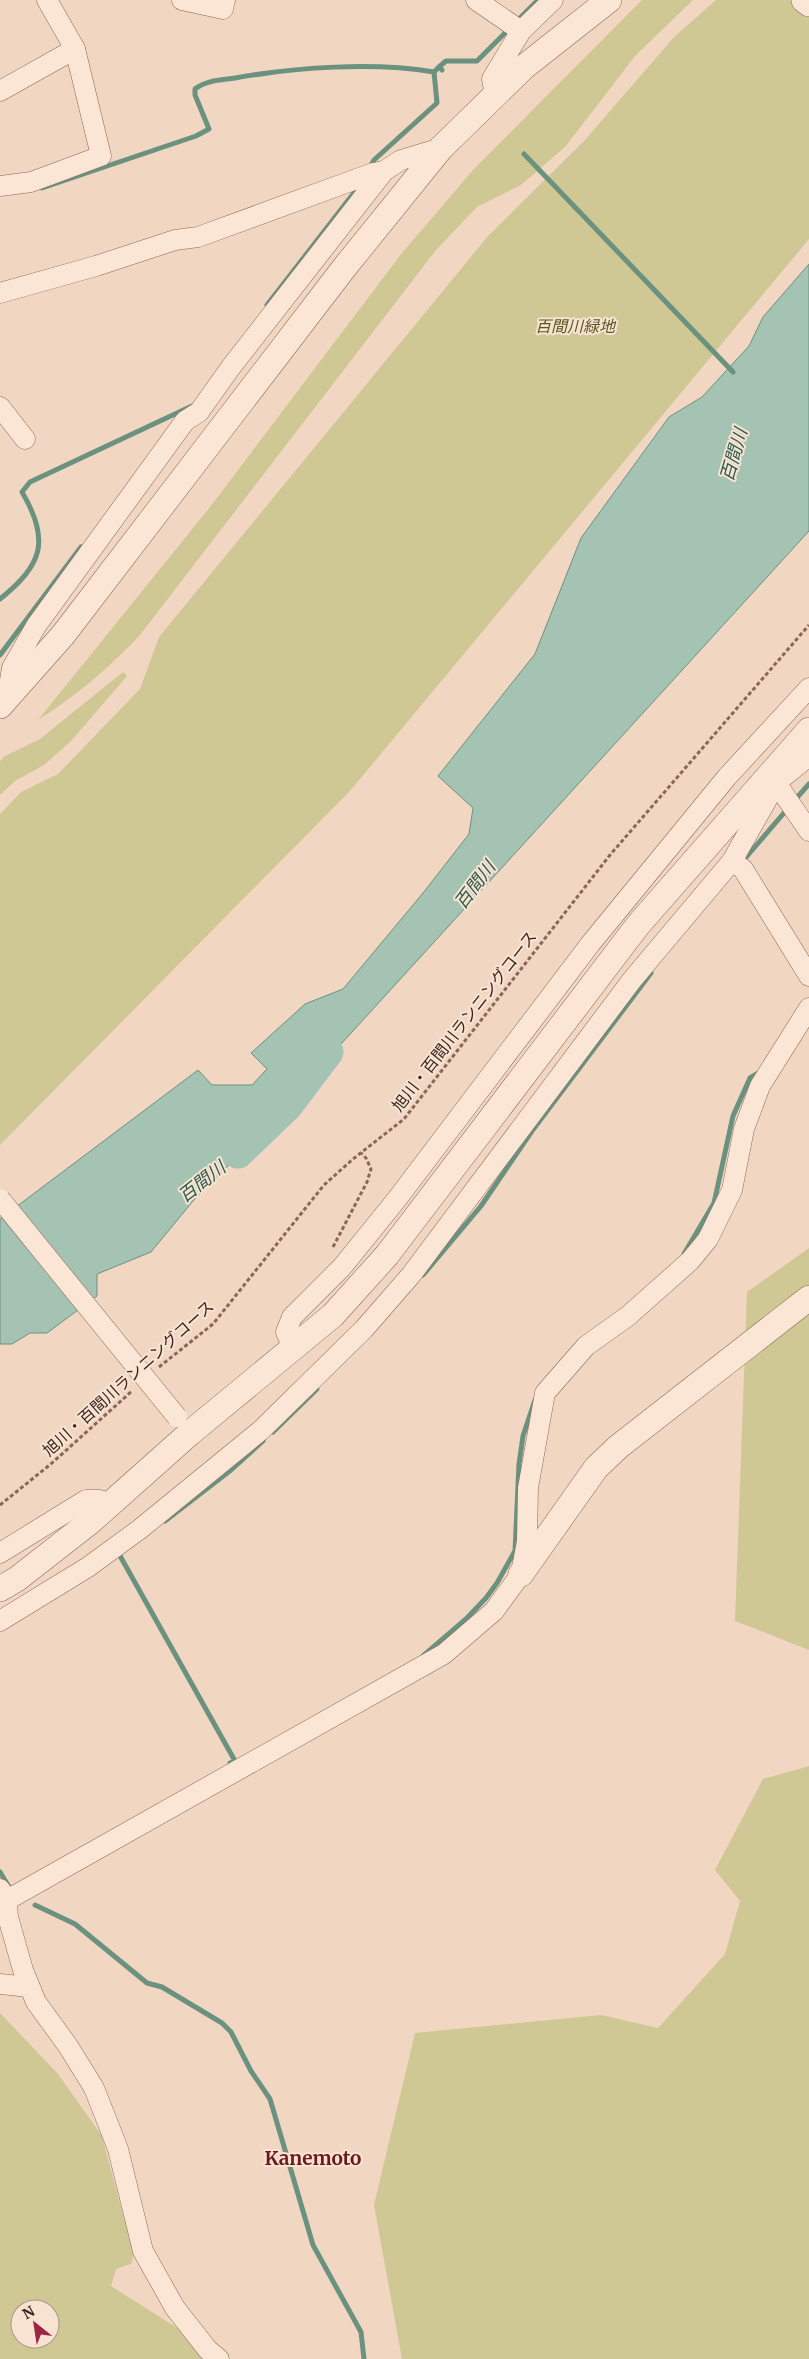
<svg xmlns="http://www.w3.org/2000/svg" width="809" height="2359" viewBox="0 0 809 2359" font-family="Merriweather,'Noto Sans JP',serif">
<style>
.green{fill:#cfc895;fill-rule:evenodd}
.water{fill:#a4c3b2;stroke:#6b927e}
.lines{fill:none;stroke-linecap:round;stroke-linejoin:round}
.stream{stroke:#6b927e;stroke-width:5}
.river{stroke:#a4c3b2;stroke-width:31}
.minor-casing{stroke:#8c6658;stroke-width:21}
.tertiary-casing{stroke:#8c6658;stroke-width:26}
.path{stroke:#8c6658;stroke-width:3;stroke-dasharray:4 2.5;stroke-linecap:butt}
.minor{stroke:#fbe6d6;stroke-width:20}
.tertiary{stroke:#fbe6d6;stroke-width:25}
.minor-bridge-casing{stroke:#8c6658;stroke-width:21;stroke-linecap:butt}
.minor-bridge{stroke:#fbe6d6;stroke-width:20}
.labels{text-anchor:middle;stroke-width:4;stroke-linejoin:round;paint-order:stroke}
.park-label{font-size:16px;font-style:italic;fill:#585822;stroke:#f8e3d2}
.street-label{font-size:16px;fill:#3a241d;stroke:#f8e3d2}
.water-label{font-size:18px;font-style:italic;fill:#2b5b4c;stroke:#f8e3d2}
.quarter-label{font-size:19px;font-weight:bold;fill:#6a1a1d;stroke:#f8e3d2}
</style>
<rect width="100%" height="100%" fill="#f1d7c2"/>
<g class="green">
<path d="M642 0H693L635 56 565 147 521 185 477 207 436 250 140 635C109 668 76 696 38 720L210 507 402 253 473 170Z"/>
<polygon points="716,0 809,0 809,239 350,791 0,1145 0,814 21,792 58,774 140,689 159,637 488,236 584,141 675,36"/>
<polygon points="123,672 127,676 71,741 44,765 15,781 0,795 0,761 5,756 40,739"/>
<polygon points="809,1248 809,1650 735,1621 747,1292"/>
<polygon points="809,1766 809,2359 402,2359 374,2205 415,2033 601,2015 658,2028 725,1954 740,1901 715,1870 763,1779"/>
<path d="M0 2013 58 2074 102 2136 125 2222 136 2249 131 2264 116 2269 111 2286 182 2331 207 2359H0ZM20 2309H50V2339H20Z"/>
</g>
<polygon class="water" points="809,264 809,531 249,1145 193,1201 151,1252 97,1274 97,1296 47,1333 30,1333 12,1344 0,1344 0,1219 198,1070 212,1085 252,1085 267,1069 251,1053 305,1004 343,989 423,893 469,834 473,808 438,776 535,654 581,538 669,417 702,397 749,346 763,317"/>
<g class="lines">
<g class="stream">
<polyline points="515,23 538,0"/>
<polyline points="442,70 439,67 446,61 477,61 509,29"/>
<polyline points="524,154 733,372"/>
<polyline points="370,167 374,160 437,103 434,72 439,67"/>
<path d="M42 188 196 136 209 129 195 95V89C206 80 222 80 235 78 297 67 373 62 434 72"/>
<polyline points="267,305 360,185"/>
<path d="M0 599C42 565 51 541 22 492L30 482 192 406"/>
<polyline points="0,655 81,547"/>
<polyline points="794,801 809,784"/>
<polyline points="742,862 789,807"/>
<polyline points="684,1254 714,1203 733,1116 750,1078 760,1072"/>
<polyline points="423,1275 481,1206 532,1131 651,973"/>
<polyline points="273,1432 317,1389"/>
<polyline points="165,1521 231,1470 263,1441"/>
<polyline points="119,1554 235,1761 230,1763"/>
<polyline points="423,1656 466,1619 486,1598 497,1583 515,1551 519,1464 523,1436 535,1400"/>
<polyline points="0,1872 9,1887"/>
<polyline points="35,1905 75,1924 147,1983 162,1987 222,2023 231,2032 251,2071 270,2099 313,2245 361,2332 364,2359"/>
</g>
<polyline class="river" points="238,1153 288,1105 328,1052"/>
<g class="minor-casing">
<g id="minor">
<polyline points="182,0 223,9 225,0"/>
<polyline points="476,0 521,31"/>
<polyline points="0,91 75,49 47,0"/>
<polyline points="495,95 492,79 521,31 553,0"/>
<polyline points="0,186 31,182 101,156 75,49"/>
<polyline points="0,293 96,266 175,240 198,237 373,173 384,171 401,160 441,148"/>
<polyline points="0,407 25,439"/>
<polyline points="7,699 12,668 36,626 185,421 199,412 231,367 384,171"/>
<polyline points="770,774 809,831"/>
<polyline points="732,861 743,869 809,976"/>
<polyline points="293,1348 286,1332 292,1317 342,1267 397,1199 591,943 727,777 809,688"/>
<polyline points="0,1553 86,1500 100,1500 110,1504"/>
<polyline points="0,1621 88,1567 140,1529 260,1431 364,1329 411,1275 632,980 732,861 777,782 809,756"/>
<polyline points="0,1889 7,1900 8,1917 23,1970 36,2002 68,2046 94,2088 118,2149 143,2251 175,2308 208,2350 219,2359"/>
<polyline points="7,1900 444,1654 494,1611 521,1574 527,1541 528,1488 545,1393 586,1346 628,1316 690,1261 708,1239 732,1190 744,1129 760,1086 809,1008"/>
<polyline points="0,1984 29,1987"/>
</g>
</g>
<g class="tertiary-casing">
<g id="tertiary">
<polyline points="804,0 809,4"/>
<polyline points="0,706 63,635 344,268 441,148 524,67 609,0"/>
<polyline points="521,1574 596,1468 618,1447 809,1298"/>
<polyline points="0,1589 17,1579 90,1522 190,1433 333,1315 387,1255 638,925 809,730"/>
</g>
</g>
<g class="path">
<polyline points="333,1247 367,1182 371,1169 366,1158 361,1153"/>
<polyline points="159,1367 213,1324 324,1185 353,1159 404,1119 610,855 809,625"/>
<polyline points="0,1505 52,1463 132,1391"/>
</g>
<use href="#minor" class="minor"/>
<use href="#tertiary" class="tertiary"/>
<g class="minor-bridge-casing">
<polyline id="minor-bridge" points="0,1199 177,1417"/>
</g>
<use href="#minor-bridge" class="minor-bridge"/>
</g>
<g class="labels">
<g class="park-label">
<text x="575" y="332">百間川緑地</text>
</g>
<g class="street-label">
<text transform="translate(464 1021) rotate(-52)" y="6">旭川・百間川ランニングコース</text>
<text transform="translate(128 1378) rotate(-42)" y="6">旭川・百間川ランニングコース</text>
</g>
<g class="water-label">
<text transform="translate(734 455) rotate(-74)" y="6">百間川</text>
<text transform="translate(475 885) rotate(-53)" y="6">百間川</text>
<text transform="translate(202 1182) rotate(-38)" y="6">百間川</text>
</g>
<g class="quarter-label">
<text x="313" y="2165">Kanemoto</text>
</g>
</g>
<g transform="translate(35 2324) rotate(330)"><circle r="24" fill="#f8e3d2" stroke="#ac978a"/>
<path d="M0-4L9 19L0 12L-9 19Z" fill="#9e2443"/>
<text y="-8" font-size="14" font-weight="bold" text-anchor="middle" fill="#3a241d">N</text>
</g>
</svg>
